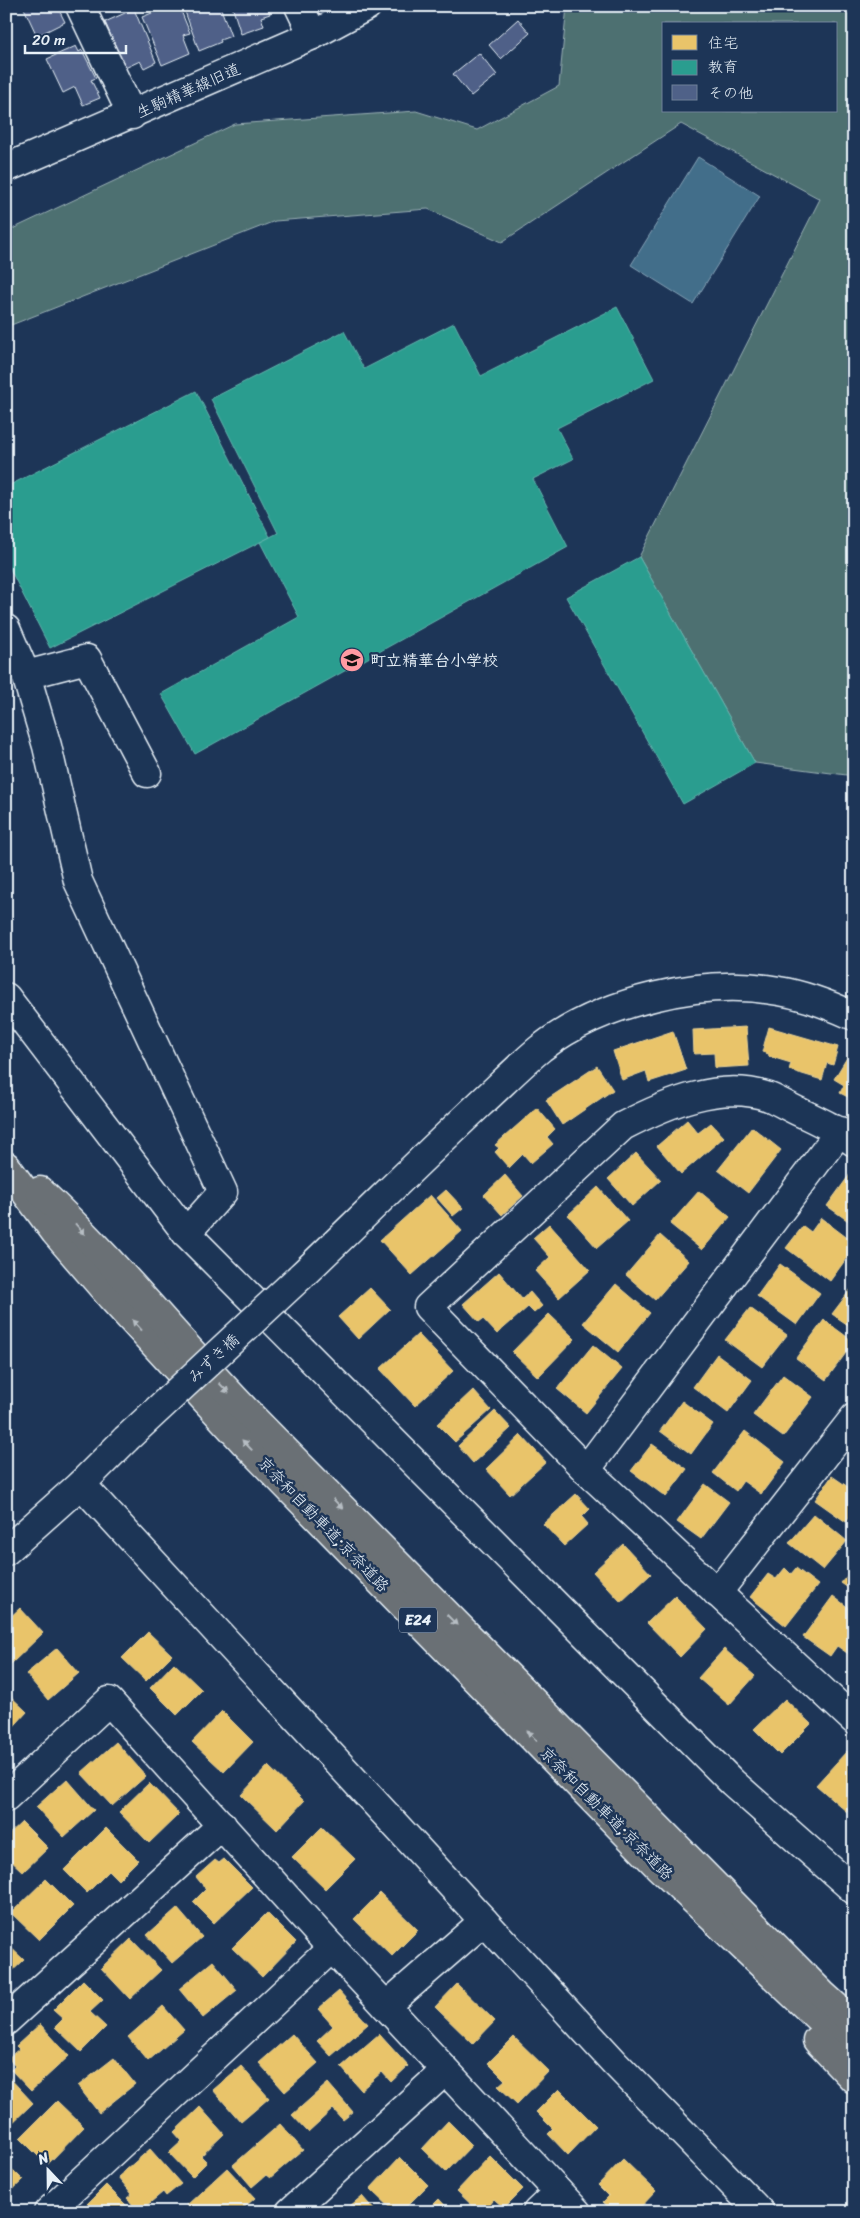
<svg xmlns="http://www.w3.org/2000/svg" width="860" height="2218" viewBox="0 0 860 2218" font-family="Sriracha,'Klee One',sans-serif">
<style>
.green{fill:#4d7071;stroke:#9ab0b4;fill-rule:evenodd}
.water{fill:#436e8a;stroke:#85a2b6}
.homes{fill:#e9c46a;stroke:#e9d295}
.schools{fill:#2a9d8f;stroke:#63b6ae}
.building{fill:#4f6188;stroke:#e8f1f8}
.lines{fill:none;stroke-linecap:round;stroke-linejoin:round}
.minor-casing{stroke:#e8f1f8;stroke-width:31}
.highway-casing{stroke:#e8f1f8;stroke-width:31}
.minor{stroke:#1d3557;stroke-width:28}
.highway{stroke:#6a7074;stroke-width:28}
.minor-bridge-casing{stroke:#e8f1f8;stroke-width:31;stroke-linecap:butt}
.minor-bridge{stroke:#1d3557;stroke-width:28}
.oneway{fill:#b6bdc3}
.labels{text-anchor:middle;stroke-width:5;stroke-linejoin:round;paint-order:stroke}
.shield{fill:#1d3557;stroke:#abb9c8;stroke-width:1}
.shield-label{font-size:15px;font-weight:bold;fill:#e8f1f8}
.street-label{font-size:16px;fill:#e8f1f8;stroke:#1d3557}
.poi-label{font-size:16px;font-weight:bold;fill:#e8f1f8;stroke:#1d3557;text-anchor:start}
</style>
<rect width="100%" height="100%" fill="#1d3557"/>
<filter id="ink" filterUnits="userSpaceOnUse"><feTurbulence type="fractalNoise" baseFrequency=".02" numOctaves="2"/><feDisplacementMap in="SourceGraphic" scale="10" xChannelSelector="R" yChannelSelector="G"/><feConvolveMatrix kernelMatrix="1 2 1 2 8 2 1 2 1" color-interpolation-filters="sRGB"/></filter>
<g filter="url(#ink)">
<path class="green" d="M567 6H854V776L755 763 639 557 820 199 681 124 502 242 428 209 275 221 6 327V232L235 124 416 111 477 130 559 86ZM664 24H836V111H664Z"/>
<polygon class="water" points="698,157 760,196 693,304 631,265"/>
<g class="homes">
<polygon points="746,1027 749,1066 715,1068 714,1053 694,1054 693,1030"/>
<polygon points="769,1027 838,1047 833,1065 827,1063 822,1080 789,1070 791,1063 768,1056 769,1054 762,1052"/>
<polygon points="673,1031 686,1070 649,1082 646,1071 622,1080 613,1051"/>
<polygon points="848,1056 854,1059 854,1100 840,1093 844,1085 834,1079"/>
<polygon points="597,1066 613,1090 562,1125 546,1100"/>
<polygon points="537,1108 555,1129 547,1137 553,1144 531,1163 523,1154 509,1168 495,1152 499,1148 495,1145"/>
<polygon points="687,1120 698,1133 711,1123 724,1137 681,1174 657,1146"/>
<polygon points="752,1127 781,1150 748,1193 718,1170"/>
<polygon points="636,1153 661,1180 632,1206 608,1179"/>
<polygon points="853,1170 854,1171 854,1225 827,1206"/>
<polygon points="505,1175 523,1196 502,1215 484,1195"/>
<polygon points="598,1187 628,1221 597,1248 568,1215"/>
<polygon points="446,1190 463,1208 453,1216 437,1198"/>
<polygon points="699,1191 730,1217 702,1250 670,1224"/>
<polygon points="430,1195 462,1231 412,1275 380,1240"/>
<polygon points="821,1218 854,1243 854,1248 830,1281 786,1248 803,1226 811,1232"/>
<polygon points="549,1224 590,1270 559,1298 535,1271 550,1257 533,1238"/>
<polygon points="660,1235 689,1261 655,1300 626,1275"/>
<polygon points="780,1264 820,1293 797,1325 757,1296"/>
<polygon points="499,1272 522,1299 530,1292 542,1306 534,1313 528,1307 497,1334 483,1319 479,1322 463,1304"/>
<polygon points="616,1284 650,1313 618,1352 583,1323"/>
<polygon points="854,1285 854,1329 832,1314"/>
<polygon points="370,1288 390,1309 358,1339 338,1317"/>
<polygon points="750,1308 787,1335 762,1367 725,1340"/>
<polygon points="549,1314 575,1339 538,1377 512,1352"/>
<polygon points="824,1320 854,1342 826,1380 796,1358"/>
<polygon points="418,1334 453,1371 415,1406 380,1369"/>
<polygon points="593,1345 622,1369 586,1413 557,1389"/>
<polygon points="717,1354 752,1380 728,1413 693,1387"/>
<polygon points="783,1375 813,1397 783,1437 753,1415"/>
<polygon points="473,1390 491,1410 455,1442 437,1424"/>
<polygon points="682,1401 713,1424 691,1454 660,1431"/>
<polygon points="495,1411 511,1428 473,1463 458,1446"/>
<polygon points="745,1431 785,1462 761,1494 743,1481 736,1491 713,1473"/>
<polygon points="521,1435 546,1462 510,1495 486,1469"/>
<polygon points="652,1444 687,1469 666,1497 631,1471"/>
<polygon points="832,1476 854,1491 854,1512 846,1522 815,1500"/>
<polygon points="705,1484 729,1502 701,1539 677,1522"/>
<polygon points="576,1494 590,1509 582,1517 588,1524 564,1546 543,1524"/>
<polygon points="814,1514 847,1541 823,1570 789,1543"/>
<polygon points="623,1544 651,1574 621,1602 593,1572"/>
<polygon points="854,1567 854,1592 841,1583"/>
<polygon points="785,1568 791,1574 796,1568 818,1585 786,1626 750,1597 768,1574 776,1579"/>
<polygon points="675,1596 707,1629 680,1657 647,1623"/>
<polygon points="833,1596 854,1612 853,1657 837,1646 830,1656 803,1637"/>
<polygon points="20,1608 43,1633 11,1664 6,1660 6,1621"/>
<polygon points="148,1632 172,1655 146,1681 122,1658"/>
<polygon points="57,1648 79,1673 48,1700 26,1674"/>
<polygon points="724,1649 755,1676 729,1705 698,1678"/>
<polygon points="174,1663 202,1690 177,1715 150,1688"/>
<polygon points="6,1692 27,1712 6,1735"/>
<polygon points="785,1699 811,1724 780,1755 754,1729"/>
<polygon points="222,1711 253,1742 224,1772 192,1742"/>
<polygon points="116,1742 146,1776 112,1806 81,1773"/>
<polygon points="847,1751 854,1756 854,1805 847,1812 816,1785"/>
<polygon points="268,1766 304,1801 277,1830 241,1795"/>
<polygon points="67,1779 94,1810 64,1837 36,1807"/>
<polygon points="149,1783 179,1814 149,1843 119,1812"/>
<polygon points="22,1822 48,1848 23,1872 6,1856 6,1837"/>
<polygon points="322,1827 355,1859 325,1889 292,1857"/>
<polygon points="106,1828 138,1860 118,1880 109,1871 87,1893 64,1870"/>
<polygon points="224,1859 252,1887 214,1923 193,1902 206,1889 196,1877 215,1860 219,1863"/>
<polygon points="46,1879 73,1906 39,1940 11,1913"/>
<polygon points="380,1893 418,1930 392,1956 354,1919"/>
<polygon points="177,1908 202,1937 172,1963 147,1935"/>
<polygon points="267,1913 296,1942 262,1977 232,1948"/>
<polygon points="131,1939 161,1970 130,1999 101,1968"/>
<polygon points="6,1943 24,1960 6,1977"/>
<polygon points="213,1961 237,1990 203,2018 179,1989"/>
<polygon points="83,1980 103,2000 90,2012 106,2027 81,2052 55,2027 63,2019 53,2010"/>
<polygon points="457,1984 495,2021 473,2044 435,2007"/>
<polygon points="339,1991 368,2024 331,2056 317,2041 333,2026 318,2009"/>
<polygon points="163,2006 184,2030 148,2061 128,2037"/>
<polygon points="40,2024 69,2056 31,2091 11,2070 15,2066 8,2058 19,2049 16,2046"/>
<polygon points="292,2034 318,2063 285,2092 259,2063"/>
<polygon points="379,2034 408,2066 391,2082 382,2072 361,2090 341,2067"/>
<polygon points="514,2037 549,2071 517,2104 498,2086 505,2080 488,2063"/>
<polygon points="114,2058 135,2084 99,2113 78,2086"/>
<polygon points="241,2066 269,2098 241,2122 213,2090"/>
<polygon points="6,2074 33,2103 6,2129"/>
<polygon points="328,2083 353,2112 343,2120 333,2109 308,2132 292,2115"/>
<polygon points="559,2089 596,2126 568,2155 548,2134 553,2129 536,2112"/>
<polygon points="57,2101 84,2127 47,2165 20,2138"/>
<polygon points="200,2107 224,2134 201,2156 207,2162 192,2177 169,2153 182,2141 174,2132"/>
<polygon points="448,2121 472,2145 446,2172 422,2149"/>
<polygon points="280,2124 303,2150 270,2178 266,2175 252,2187 233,2165"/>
<polygon points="150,2149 181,2184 166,2196 163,2192 139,2212 127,2198 132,2194 118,2177"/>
<polygon points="490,2156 523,2189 504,2208 494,2199 482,2212 479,2212 457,2191"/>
<polygon points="400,2157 428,2185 401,2212 394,2212 370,2189"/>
<polygon points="623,2159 656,2191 636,2212 614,2212 603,2202 609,2196 598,2185"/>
<polygon points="6,2163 23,2180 6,2196"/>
<polygon points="227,2168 255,2198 239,2212 193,2212 187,2205"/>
<polygon points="106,2185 131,2210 129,2212 79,2212"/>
<polygon points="362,2196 376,2212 343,2212"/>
<polygon points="439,2199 451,2212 426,2212"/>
<polygon points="669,2206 675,2212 664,2212"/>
</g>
<g class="schools">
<polygon points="617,307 654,379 557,428 573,459 533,479 568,547 195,754 161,694 299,617 260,542 278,533 211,399 344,331 364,369 454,323 481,376"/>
<polygon points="196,391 270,537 50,648 6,561 6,487"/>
<polygon points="639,557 755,763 683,804 566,597"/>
</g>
<g class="building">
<polygon points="23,6 57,6 65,22 37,36"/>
<polygon points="169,6 179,6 190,33 183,35 190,53 162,65 142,17"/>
<polygon points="183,6 220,6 231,36 220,40 221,42 199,51"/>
<polygon points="232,6 267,6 270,14 261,17 264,26 241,34"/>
<polygon points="134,9 156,62 144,68 140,61 125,68 105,22"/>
<polygon points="518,19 530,33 501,59 489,45"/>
<polygon points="76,46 79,52 82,50 96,78 91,80 100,98 83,105 75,87 63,93 47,59"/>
<polygon points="479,53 497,75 471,96 453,74"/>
</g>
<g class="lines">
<g class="minor-casing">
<g id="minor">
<polyline points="80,6 132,115"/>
<polyline points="299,6 313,35"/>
<polyline points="6,168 313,35 367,6"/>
<polyline points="6,629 26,675"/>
<polyline points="147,773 87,659 26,675 47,746 78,881 223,1192 186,1233"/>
<polyline points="6,997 186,1233 732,1782 854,1890"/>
<path d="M854 1142C838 1130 821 1122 804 1114 792 1109 781 1102 769 1097 720 1080 666 1104 623 1126L428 1307 586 1470 854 1720"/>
<path d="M300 1277C360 1220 419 1161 480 1104 500 1086 520 1065 541 1048 602 1001 703 977 779 991 804 995 830 1005 854 1016"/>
<polyline points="586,1470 840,1131"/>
<polyline points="81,1484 615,2063 760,2212"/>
<polyline points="6,1551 81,1484 126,1439"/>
<polyline points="717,1593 854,1418"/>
<polyline points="6,1797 109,1701 332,1948 577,2212"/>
<polyline points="386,2006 484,1921"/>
<polyline points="6,2021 222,1825"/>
<polyline points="48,2212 332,1948"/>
<polyline points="290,2212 445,2071"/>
<polyline points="537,2212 558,2192"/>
</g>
</g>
<g class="highway-casing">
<g id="highway">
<polyline points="6,1166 55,1232 111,1297 244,1442 658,1866 854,2052"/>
<path d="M40 1191C116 1262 180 1343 252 1417 441 1610 631 1802 822 1994L854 2023"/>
<polyline points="817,2040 854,2079"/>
</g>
</g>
<use href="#minor" class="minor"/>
<use href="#highway" class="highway"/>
<g class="minor-bridge-casing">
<polyline id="minor-bridge" points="126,1439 300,1277"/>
</g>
<use href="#minor-bridge" class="minor-bridge"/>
</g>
<defs><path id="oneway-solid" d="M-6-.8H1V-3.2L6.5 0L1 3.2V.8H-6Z" transform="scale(1.25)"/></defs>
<g class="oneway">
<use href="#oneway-solid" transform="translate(80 1229) rotate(48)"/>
<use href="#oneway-solid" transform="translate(137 1325) rotate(-132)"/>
<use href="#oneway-solid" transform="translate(224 1388) rotate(46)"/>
<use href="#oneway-solid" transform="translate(247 1445) rotate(-134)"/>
<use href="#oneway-solid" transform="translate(338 1504) rotate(46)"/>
<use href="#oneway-solid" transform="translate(452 1620) rotate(45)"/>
<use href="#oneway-solid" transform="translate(532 1736) rotate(-134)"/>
</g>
</g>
<defs>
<g id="school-disc" transform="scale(1.25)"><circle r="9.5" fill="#ff9aa2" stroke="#1d3557"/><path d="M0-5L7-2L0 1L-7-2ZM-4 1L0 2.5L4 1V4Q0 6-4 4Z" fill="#111"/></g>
</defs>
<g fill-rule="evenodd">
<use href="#school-disc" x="352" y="660"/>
</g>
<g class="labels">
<rect class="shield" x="399" y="1607.5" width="38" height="25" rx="4"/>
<g class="shield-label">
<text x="418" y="1625">E24</text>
</g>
<g class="street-label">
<text transform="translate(188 90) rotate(-24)" y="6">生駒精華線旧道</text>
<text transform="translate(213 1358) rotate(-43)" y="6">みずき橋</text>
<text transform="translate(324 1524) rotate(46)" y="6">京奈和自動車道;京奈道路</text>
<text transform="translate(607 1813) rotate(45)" y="6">京奈和自動車道;京奈道路</text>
</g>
<g class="poi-label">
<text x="370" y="666">町立精華台小学校</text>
</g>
</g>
<rect width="860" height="2218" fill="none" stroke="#1d3557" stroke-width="25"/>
<rect x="12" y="12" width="835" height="2193" fill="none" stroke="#e8f1f8" stroke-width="2" filter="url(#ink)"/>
<rect x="662" y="22" width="175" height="90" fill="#1d3557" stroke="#6e8097"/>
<rect x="672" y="35" width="25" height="15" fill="#e9c46a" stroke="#6e8097"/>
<text x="708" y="48" font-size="15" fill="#e8f1f8">住宅</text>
<rect x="672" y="60" width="25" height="15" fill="#2a9d8f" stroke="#6e8097"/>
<text x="708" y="72" font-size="15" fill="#e8f1f8">教育</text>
<rect x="672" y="85" width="25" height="15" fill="#4f6188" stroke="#6e8097"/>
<text x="708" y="98" font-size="15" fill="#e8f1f8">その他</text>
<g transform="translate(48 2170) rotate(338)" stroke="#1d3557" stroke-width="4" paint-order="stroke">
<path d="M0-4L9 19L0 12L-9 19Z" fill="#e8f1f8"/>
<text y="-8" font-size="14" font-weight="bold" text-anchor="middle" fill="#e8f1f8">N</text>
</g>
<path d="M25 45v8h101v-8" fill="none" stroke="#e8f1f8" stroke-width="2.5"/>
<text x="32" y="45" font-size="15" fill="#e8f1f8" stroke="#1d3557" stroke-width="4" paint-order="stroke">20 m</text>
</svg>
